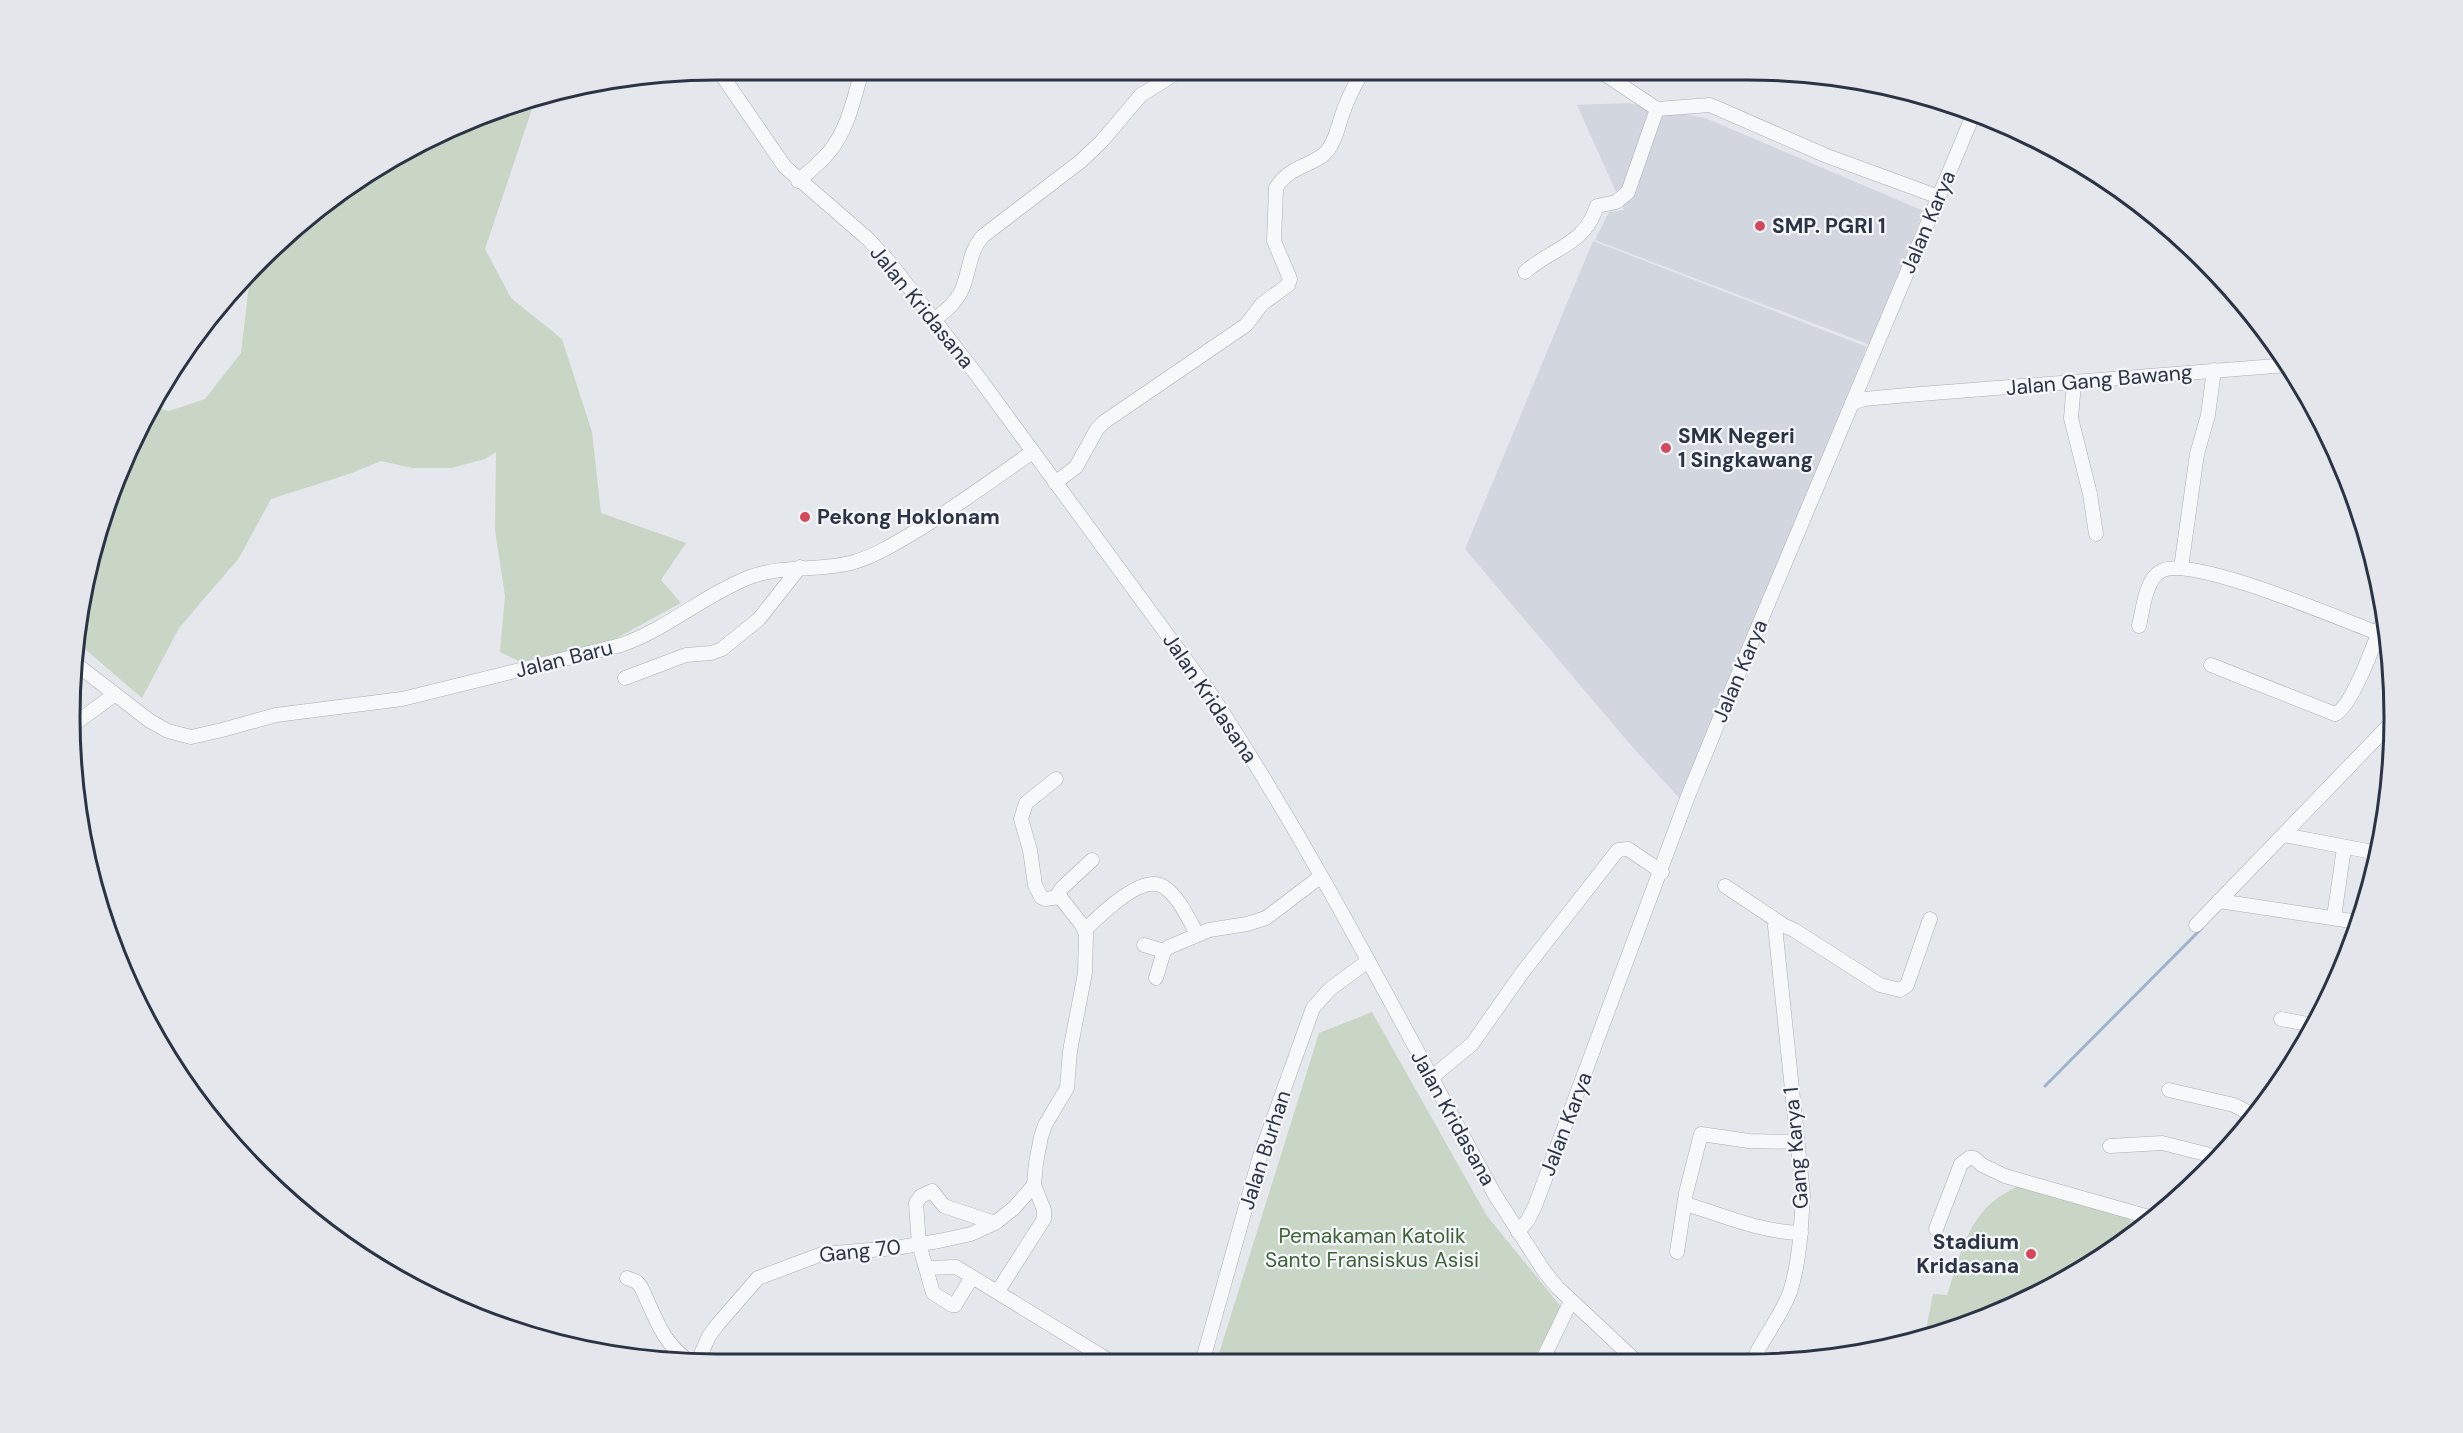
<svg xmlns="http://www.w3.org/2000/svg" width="2463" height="1433" viewBox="0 0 2463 1433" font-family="'DM Sans',sans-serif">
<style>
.built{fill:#d2d6de}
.green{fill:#c9d6c5}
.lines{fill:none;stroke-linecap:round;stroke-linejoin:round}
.stream{stroke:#9fb4cc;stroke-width:3}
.minor-casing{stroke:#a9aeb7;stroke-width:15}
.minor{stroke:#f7f8fa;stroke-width:14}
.poi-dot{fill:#d1495b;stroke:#f4f6f9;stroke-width:2}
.labels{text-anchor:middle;stroke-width:4.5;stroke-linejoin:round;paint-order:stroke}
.street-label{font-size:21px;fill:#2b3445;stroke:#f4f6f9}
.poi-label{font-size:21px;font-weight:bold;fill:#2b3445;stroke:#f4f6f9;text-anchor:start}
.park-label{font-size:21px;fill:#3f6138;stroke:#f4f6f9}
.rim{fill:none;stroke:#2b3445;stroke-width:3}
</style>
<rect width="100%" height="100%" fill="#e4e7ec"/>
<g class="built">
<polygon points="1629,103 1705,118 1924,211 1870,345 1595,240 1609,212 1624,210 1577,105"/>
<polygon points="1593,241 1867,347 1681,800 1629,743 1465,549"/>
</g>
<g class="green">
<polygon points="513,102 533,106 485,249 511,298 562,339 592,432 601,513 686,543 661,580 681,603 615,639 520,662 500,652 505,596 495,530 496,452 485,459 451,468 412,468 381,461 349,474 271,499 239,558 179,628 142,698 79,644 91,549 136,430 150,406 169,411 205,399 241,353 251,268 323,203 430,136"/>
<polygon points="1372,1012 1487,1216 1562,1308 1531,1363 1216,1363 1319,1033"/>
<path d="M2022 1184 2125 1213 2135 1228 2071 1277 1954 1330 1925 1335 1933 1294 1947 1295C1956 1269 1963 1236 1981 1214 1991 1200 2007 1192 2022 1184Z"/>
</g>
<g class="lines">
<polyline class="stream" points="2045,1086 2202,928"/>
<g class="minor-casing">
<g id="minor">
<polyline points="1600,71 1657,109 1710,105 1827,156 1939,197"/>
<path d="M721 74 785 167 868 239 891 264 976 374 1210 693C1316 854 1403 1027 1495 1195L1544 1271 1557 1287 1638 1363"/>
<path d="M798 181C809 172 820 163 829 152 847 131 854 99 861 74"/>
<path d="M1525 272C1553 247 1584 246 1597 206L1616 202 1628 192 1657 109"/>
<path d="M934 320C947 310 959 300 964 284 970 267 970 250 983 236L1081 161 1101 142 1141 95 1176 73"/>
<polyline points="2074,383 2071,418 2090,494 2096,534"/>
<polyline points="1852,403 1864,399 1908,395 2289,365"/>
<path d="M1055 483 1076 467 1097 429 1104 422 1246 325 1262 304 1288 285 1290 279 1274 241 1276 188C1290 164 1316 166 1328 150 1336 139 1338 127 1342 115 1347 100 1354 86 1362 72"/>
<polyline points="2181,568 2197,454 2208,415 2214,370"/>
<path d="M2139 626C2143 610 2145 580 2161 571 2190 554 2342 620 2378 633"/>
<path d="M76 664 150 721 168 731 191 737 222 730 276 715 402 699 621 645C667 629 704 595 750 577 785 564 821 572 854 562 878 555 901 540 923 527 960 503 996 478 1032 452"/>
<path d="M2211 665 2335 714C2352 707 2377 637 2384 618"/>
<polyline points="625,678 686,655 711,653 722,649 759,619 800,567"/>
<polyline points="70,727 114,695"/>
<polyline points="2284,835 2378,853"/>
<polyline points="1725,886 1782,924"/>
<polyline points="1057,896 1062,888 1092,860"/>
<polyline points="2219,901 2358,922"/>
<polyline points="2334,917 2344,848"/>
<polyline points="2196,925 2394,720"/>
<path d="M1085 930C1099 916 1143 872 1164 887 1179 897 1188 918 1197 934"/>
<polyline points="1144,945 1164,951"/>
<polyline points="1156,978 1164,951 1169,947 1209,930 1247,924 1266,918 1320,877"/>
<polyline points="2281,1019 2313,1025"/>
<polyline points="1431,1078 1472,1044 1522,973 1618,850 1628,849 1662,872"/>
<polyline points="2169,1090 2234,1105 2253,1115"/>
<polyline points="2110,1146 2162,1143 2218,1157"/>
<polyline points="1034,1185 1036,1163 1041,1137 1045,1125 1067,1088 1070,1051 1085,973 1086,934 1082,925 1060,897 1045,899 1041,897 1035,885 1030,850 1021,819 1026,803 1056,779"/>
<path d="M1685 1204C1724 1215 1760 1232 1801 1233"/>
<polyline points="1936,1229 1961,1164 1969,1158 1974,1158 1982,1165 2005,1176 2149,1217"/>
<polyline points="1518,1232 1528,1220 1535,1206 1688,796 1727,701 1974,113"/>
<polyline points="1677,1252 1686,1193 1701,1134 1749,1141 1797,1142"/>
<polyline points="926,1268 956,1267 1113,1363"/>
<polyline points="972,1277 955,1305 952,1305 933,1293 919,1244 916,1203 921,1196 932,1191 944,1206 995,1223 1014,1208 1034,1185 1044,1210 1044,1219 998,1291"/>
<path d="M627 1278 637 1282 641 1287C656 1318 662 1344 692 1363"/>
<polyline points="697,1363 709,1336 718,1324 758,1278 822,1254 895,1248 939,1241 971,1234 995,1223"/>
<polyline points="1202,1363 1260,1156 1313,1008 1330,989 1368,961"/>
<polyline points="1541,1363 1571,1301"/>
<path d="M1752 1363C1762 1338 1781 1317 1790 1292 1800 1261 1801 1227 1803 1195L1775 926 1780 924 1794 930 1880 985 1900 990 1907 985 1930 919"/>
</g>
</g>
<use href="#minor" class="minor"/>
</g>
<g class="poi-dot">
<circle cx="1760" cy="226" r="6"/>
<circle cx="1666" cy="448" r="6"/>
<circle cx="805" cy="517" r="6"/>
<circle cx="2031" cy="1254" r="6"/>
</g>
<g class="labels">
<g class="street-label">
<text transform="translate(1928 222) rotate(-67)" y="7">Jalan Karya</text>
<text transform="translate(922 307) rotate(51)" y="7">Jalan Kridasana</text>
<text transform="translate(2099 380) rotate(-5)" y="7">Jalan Gang Bawang</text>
<text transform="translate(564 659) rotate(-14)" y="7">Jalan Baru</text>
<text transform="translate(1740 671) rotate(-67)" y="7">Jalan Karya</text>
<text transform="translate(1210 698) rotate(56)" y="7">Jalan Kridasana</text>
<text transform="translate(1453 1118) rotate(61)" y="7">Jalan Kridasana</text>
<text transform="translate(1566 1124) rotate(-69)" y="7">Jalan Karya</text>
<text transform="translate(1796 1148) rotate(-95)" y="7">Gang Karya 1</text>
<text transform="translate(1265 1150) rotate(-72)" y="7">Jalan Burhan</text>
<text transform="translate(860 1251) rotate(-6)" y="7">Gang 70</text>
</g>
<g class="poi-label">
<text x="1772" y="233">SMP. PGRI 1</text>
<text x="1678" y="443">SMK Negeri<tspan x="1678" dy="24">1 Singkawang</tspan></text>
<text x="817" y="524">Pekong Hoklonam</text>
<text x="2019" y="1249" text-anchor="end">Stadium<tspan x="2019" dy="24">Kridasana</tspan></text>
</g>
<g class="park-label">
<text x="1372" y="1243">Pemakaman Katolik<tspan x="1372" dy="24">Santo Fransiskus Asisi</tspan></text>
</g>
</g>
<path d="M0 0H2463V1433H0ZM717 80H1747A637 637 0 0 1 2384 717V717A637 637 0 0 1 1747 1354H717A637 637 0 0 1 80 717V717A637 637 0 0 1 717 80Z" fill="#e4e6eb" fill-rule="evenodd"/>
<path class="rim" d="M717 80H1747A637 637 0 0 1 2384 717V717A637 637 0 0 1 1747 1354H717A637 637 0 0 1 80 717V717A637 637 0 0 1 717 80Z"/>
</svg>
